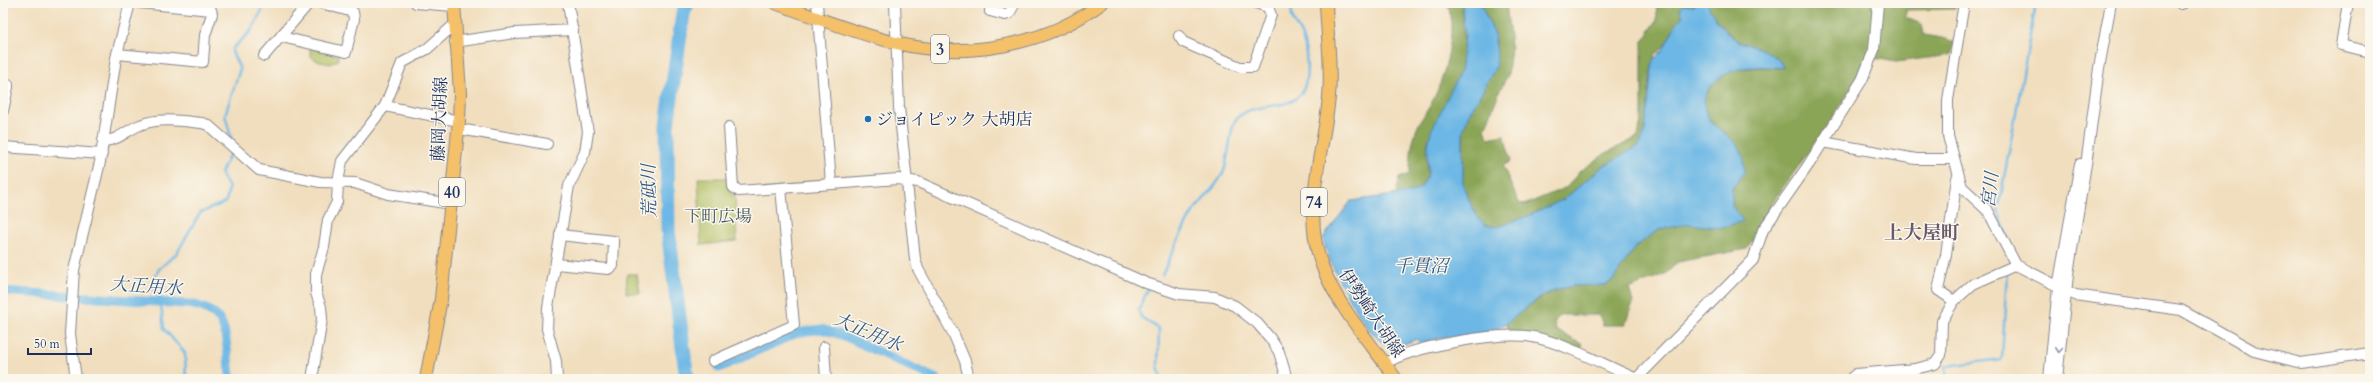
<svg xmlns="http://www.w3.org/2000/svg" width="2373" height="382" viewBox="0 0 2373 382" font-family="Cardo,'Noto Serif JP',serif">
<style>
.green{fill:#afbe60;stroke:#65765f}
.forest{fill:#8ba556;stroke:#536a5a}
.water{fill:#6cb7e5;stroke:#4473a2}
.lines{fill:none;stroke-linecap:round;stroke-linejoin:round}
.stream{stroke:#6cb7e5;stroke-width:2.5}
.canal{stroke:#6cb7e5;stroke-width:9}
.river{stroke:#6cb7e5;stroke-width:15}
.minor-casing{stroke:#86868e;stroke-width:12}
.major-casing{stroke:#86868e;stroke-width:14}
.minor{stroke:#fff;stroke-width:10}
.major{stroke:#f4c16a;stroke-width:12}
.oneway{stroke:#8d97ae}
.poi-dot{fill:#1f6fb2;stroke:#fbf7ec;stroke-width:1.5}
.labels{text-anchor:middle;stroke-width:3;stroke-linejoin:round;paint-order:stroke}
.shield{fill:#fbf7ec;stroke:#5e6b89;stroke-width:1}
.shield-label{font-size:16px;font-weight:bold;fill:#1b2f5e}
.street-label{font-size:17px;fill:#1b2f5e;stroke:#fbf7ec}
.poi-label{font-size:17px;fill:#1b2f5e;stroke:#fbf7ec;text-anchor:start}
.park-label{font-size:17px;fill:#475a5f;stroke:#fbf7ec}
.water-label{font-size:18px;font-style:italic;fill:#335886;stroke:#fbf7ec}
.quarter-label{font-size:19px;font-weight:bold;fill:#68596e;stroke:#fbf7ec}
</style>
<rect width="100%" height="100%" fill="#fbf7ec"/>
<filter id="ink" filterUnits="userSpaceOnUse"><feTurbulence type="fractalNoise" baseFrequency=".025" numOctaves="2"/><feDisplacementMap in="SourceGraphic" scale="8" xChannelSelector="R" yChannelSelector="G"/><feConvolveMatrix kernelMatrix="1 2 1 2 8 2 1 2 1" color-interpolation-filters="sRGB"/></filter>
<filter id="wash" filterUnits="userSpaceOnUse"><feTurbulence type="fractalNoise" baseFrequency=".012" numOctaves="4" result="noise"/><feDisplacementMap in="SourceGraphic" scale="16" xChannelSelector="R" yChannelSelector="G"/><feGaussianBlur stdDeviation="0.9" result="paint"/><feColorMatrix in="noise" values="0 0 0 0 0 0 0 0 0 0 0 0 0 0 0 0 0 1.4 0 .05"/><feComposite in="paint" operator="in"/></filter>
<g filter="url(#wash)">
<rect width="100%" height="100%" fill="#f1debe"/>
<g class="green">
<polygon points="310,48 338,55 338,60 330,64 317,61 310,56"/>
<polygon points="698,178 728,178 731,195 735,195 737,241 701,245"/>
<polygon points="627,274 637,274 640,293 626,293"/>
</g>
<g class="forest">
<path d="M1447 3H1462C1461 26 1468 50 1460 73 1452 97 1435 118 1428 142 1424 158 1432 174 1422 186 1415 194 1405 193 1396 195L1399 178 1410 174C1410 158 1411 142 1418 126 1422 117 1429 109 1433 100 1445 77 1458 27 1447 3Z"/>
<path d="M1480 3H1506L1511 46 1508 75 1500 90 1485 129 1488 138 1504 135 1511 161 1503 166 1519 203 1524 205 1567 187 1580 171 1606 153 1638 137 1642 114V42L1657 20 1656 3H1696L1694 6 1680 9 1683 17C1671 28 1669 45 1655 55 1645 85 1652 117 1640 145L1602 167 1564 199 1533 214 1497 227 1485 225 1479 219 1472 207 1463 185V131L1468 116 1487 83 1494 33Z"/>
<path d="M1708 3H1957L1955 9 1906 10V18L1922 24 1924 35 1947 39 1955 43 1951 55 1896 62 1868 57C1842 111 1807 152 1774 201 1764 216 1757 233 1747 249L1678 262 1667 273 1629 289 1633 302 1625 325H1603L1599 315H1561L1554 322 1556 330 1583 345 1580 349 1511 332 1506 324C1527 307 1545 291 1572 286 1583 284 1595 287 1606 285 1615 282 1617 271 1622 264 1643 233 1674 216 1711 228L1732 206V188L1738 183 1739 147C1728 136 1713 129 1707 115 1703 106 1703 97 1709 89 1726 63 1758 68 1784 68L1772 54 1736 40 1709 12Z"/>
</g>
<path class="water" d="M1462 3H1480L1494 33 1497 55 1495 69 1468 116 1463 131V185L1472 207 1479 219 1485 225 1497 227 1533 214 1564 199 1602 167 1640 145 1645 129 1653 60 1663 50 1676 24 1683 17 1680 9 1683 5 1694 6 1696 3H1708C1709 13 1728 36 1738 41 1755 48 1775 50 1784 68 1759 65 1725 65 1709 89 1703 97 1703 106 1707 115 1714 130 1730 134 1739 147 1744 153 1744 163 1745 171L1732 188V206L1743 221 1721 228 1689 224 1660 229 1636 246 1613 280 1605 285 1573 286 1555 290 1540 297 1506 324 1491 332 1436 339 1420 344 1417 339C1406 343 1396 349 1385 344 1366 336 1325 259 1323 238L1351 201 1413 192 1421 187 1428 176V145L1431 131 1460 72 1465 34Z"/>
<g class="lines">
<g class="stream">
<polyline points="232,141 225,115 240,69 232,52 233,48 251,31 266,3"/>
<polyline points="2011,246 1998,211 2036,3"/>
<path d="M1162 275C1172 253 1181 232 1193 212 1203 198 1217 187 1224 171 1229 157 1230 129 1235 121 1250 98 1294 115 1304 88 1309 74 1307 50 1302 37 1296 21 1290 25 1292 3"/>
<polyline points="1148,288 1139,310 1141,317 1159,329 1158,367 1162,379"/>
<polyline points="186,379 185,353 164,329 160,298 154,289 154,279 159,269 177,253 200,213 226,202 229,188 221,173 231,152"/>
<polyline points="1947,379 1946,366 2002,359 2007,271"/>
</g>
<g class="canal">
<path d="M3 291 185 304C235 308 223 342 231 379"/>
<polyline points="719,368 797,333 821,329 842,335 937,379"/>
</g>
<polyline class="river" points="687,3 683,14 667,126 668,230 687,379"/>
</g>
</g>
<g filter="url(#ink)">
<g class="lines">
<g class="minor-casing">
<g id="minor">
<polyline points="416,3 454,6"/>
<polyline points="817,3 831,183"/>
<polyline points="895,3 899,107 915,259 918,269 954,335 965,361 969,379"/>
<polyline points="991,3 990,11 1005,15 1009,14 1015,3"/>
<polyline points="1964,3 1948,100 1948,136 1962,187 1988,211 2016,265 2075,295 2181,310 2254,351 2301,363 2370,353"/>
<polyline points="2348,3 2341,45 2370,52"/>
<polyline points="2181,4 2184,3"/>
<polyline points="282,35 286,38 346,52 354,19 353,12 321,3"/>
<polyline points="1179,36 1183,42 1240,67 1253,67 1271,15 1268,7 1256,3"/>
<polyline points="455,42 515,33 573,30"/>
<polyline points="117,54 203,62 205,35 212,14 211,10 140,3"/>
<polyline points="264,56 309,3"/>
<polyline points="3,83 8,85 8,87 3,111"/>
<polyline points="385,106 459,121"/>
<polyline points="729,127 733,187 739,191 898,179 918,182 1146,283 1179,294 1215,297 1235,306 1257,323 1270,338 1279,352 1287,379"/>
<polyline points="459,129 547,144"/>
<path d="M103 141C118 141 127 130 140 125 159 117 182 121 202 123L208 125 259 170 320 182 355 183 388 194 451 204"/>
<polyline points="1823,142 1916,159 1954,159"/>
<polyline points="3,147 102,154"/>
<polyline points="556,264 608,269 613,266 614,241 560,235"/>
<polyline points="1954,301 1938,290 1946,255 1957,178"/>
<polyline points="824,347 826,379"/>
<polyline points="713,361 794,325 781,188"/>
<path d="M1384 364C1412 346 1501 331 1533 337 1565 343 1606 366 1637 379"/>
<polyline points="76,379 70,334 74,270 100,162 116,58 130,3"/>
<polyline points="312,379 322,319 321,307 316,293 316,274 324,247 328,220 337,202 338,182 342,161 385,106 402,63 427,49 454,25"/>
<polyline points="557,379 556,361 547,329 548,307 569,186 585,152 588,132 568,3"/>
<polyline points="1636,379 1753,260 1763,230 1809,164 1862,80 1874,50 1878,3"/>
<polyline points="1850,379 1856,374 1915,369 1935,364 1941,355 1942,321 1954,301 1973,284 2016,265"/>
<polyline points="2049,379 2058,287 2080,164"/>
<polyline points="2057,379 2068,274 2087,158 2099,68 2111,3"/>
</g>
</g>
<g class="major-casing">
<g id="major">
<path d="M775 3C815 17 855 33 896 43 965 60 1045 46 1102 3"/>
<path d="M1326 3C1327 34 1332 66 1329 97 1324 153 1300 212 1323 268 1339 309 1371 343 1396 379"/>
<polyline points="426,379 441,299 459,121 460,93 454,3"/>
</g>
</g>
<use href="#minor" class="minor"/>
<use href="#major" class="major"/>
</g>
<defs><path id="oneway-chevron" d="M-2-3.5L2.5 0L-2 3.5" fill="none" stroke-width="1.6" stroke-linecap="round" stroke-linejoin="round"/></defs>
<use class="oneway" href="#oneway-chevron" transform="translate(2059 350) rotate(95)"/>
</g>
<circle class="poi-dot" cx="868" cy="119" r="4"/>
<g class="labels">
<g class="shield">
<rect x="931" y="35" width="18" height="28" rx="3"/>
<rect x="439" y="178" width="26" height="28" rx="3"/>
<rect x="1301" y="188" width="26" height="28" rx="3"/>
</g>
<g class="shield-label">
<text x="940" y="55">3</text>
<text x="452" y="198">40</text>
<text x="1314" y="208">74</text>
</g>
<g class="street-label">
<text transform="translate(439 119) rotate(-88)" y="6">藤岡大胡線</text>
<text transform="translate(1372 313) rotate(56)" y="6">伊勢崎大胡線</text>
</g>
<g class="poi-label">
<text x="876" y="125">ジョイピック 大胡店</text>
</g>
<g class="park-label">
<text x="718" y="222">下町広場</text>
</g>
<g class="water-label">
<text transform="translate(1990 190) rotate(-84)" y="6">宮川</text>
<text transform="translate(649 191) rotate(-91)" y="6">荒砥川</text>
<text x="1421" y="272">千貫沼</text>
<text transform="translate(146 286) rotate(4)" y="6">大正用水</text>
<text transform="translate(868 332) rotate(23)" y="6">大正用水</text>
</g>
<g class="quarter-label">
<text x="1922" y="239">上大屋町</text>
</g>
</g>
<rect width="2373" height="382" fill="none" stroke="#fbf7ec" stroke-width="16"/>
<path d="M28 348v6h63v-6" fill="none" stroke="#1b2f5e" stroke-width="2"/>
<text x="34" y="348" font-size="12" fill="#1b2f5e" stroke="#fbf7ec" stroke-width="3" paint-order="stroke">50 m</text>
</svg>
